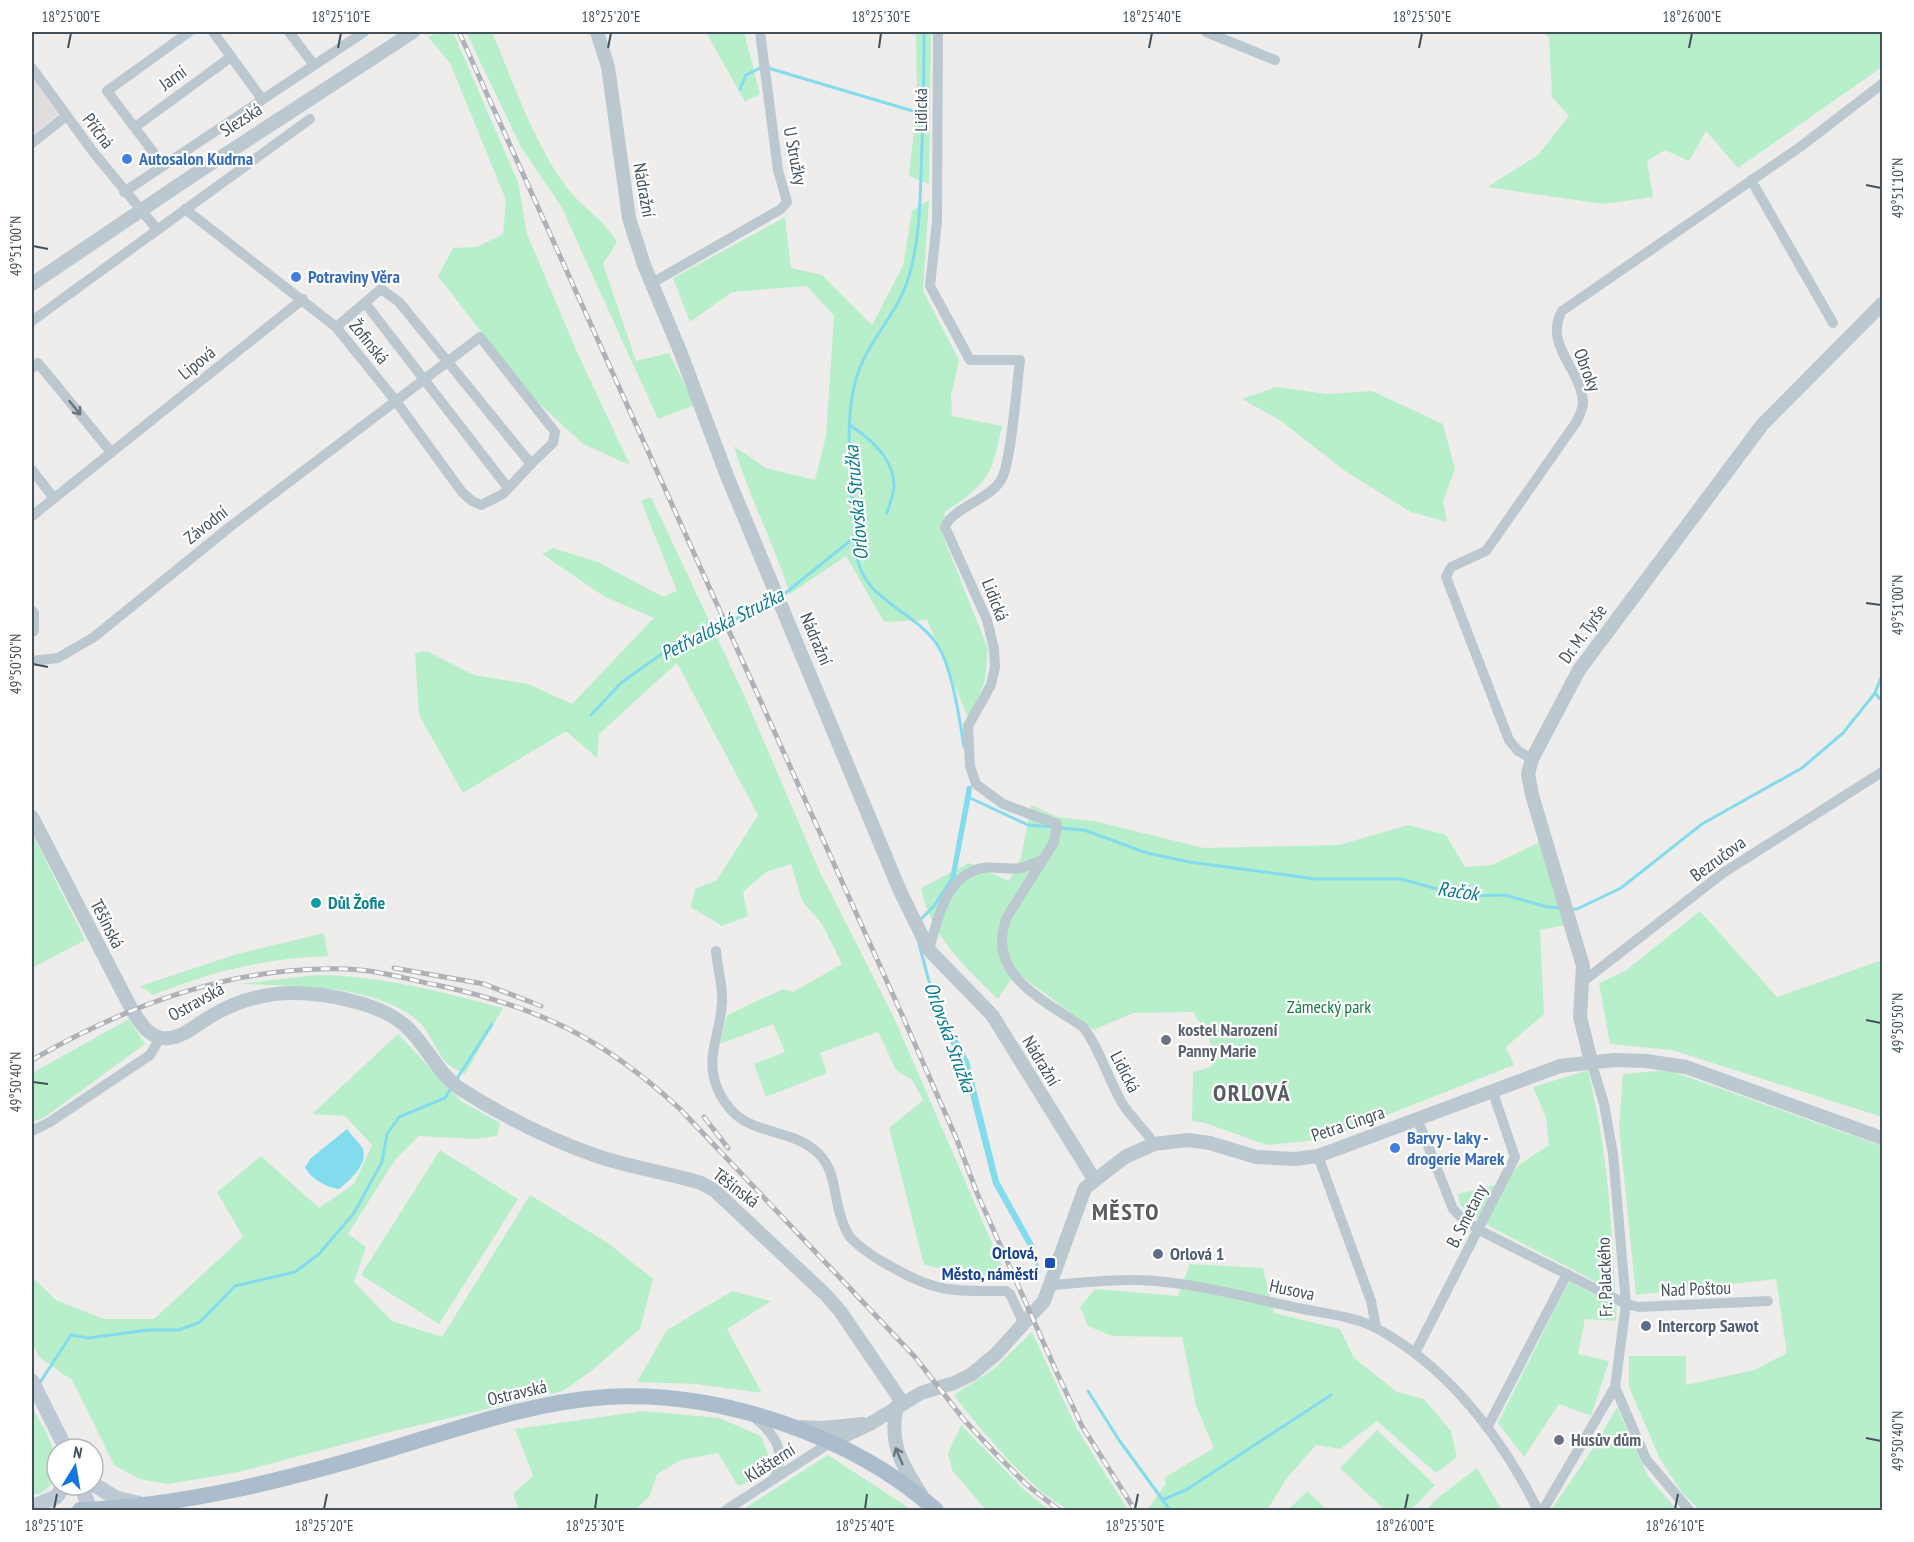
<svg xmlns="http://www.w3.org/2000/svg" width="1914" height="1542" viewBox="0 0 1914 1542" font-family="'PT Sans Narrow',sans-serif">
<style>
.education{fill:#e0ddde}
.green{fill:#b8efcb}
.water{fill:#83dcee}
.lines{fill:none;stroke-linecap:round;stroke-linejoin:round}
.stream{stroke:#83dcee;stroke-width:3}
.minor{stroke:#bcc8cf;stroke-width:10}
.tertiary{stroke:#bcc8cf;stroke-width:14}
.secondary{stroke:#bcc9d4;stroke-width:15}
.primary{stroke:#abbdcd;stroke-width:16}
.rail-casing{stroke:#aeb2b7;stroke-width:5}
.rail{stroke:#fff;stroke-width:3;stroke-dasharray:9;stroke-linecap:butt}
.oneway{stroke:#68757d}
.ticks{fill:none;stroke:#44515a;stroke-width:2}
.shop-dot{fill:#3f7fe0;stroke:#fff;stroke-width:2}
.culture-dot{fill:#0f9aa8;stroke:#fff;stroke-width:2}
.worship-dot{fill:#6b7280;stroke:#fff;stroke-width:2}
.service-dot{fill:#5c6f8a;stroke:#fff;stroke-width:2}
.transit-dot{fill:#1a4fb4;stroke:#fff;stroke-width:2}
.labels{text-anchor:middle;stroke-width:4.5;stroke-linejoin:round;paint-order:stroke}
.street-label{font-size:18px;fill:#44515a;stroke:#fff}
.shop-label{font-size:18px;font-weight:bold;fill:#366cbe;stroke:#fff;text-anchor:start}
.culture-label{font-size:18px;font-weight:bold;fill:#0d838f;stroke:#fff;text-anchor:start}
.park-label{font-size:18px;fill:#137d44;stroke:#fff}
.worship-label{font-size:18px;font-weight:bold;fill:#5b616d;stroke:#fff;text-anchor:start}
.transit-label{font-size:18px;font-weight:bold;fill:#164399;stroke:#fff;text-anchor:end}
.service-label{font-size:18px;font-weight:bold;fill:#4e5e75;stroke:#fff;text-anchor:start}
.water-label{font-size:20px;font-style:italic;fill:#097b93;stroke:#fff}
.district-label{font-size:24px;font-weight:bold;letter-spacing:1.5px;fill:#595d61;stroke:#fff}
.neatline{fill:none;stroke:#44515a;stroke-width:2}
.ticks-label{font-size:15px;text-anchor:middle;fill:#44515a}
</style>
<rect width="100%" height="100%" fill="#efecec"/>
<polygon class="education" points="32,76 61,112 32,136"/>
<g class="green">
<polygon points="438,32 453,32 518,182 527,234 577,352 630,465 583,444 529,394 438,276 453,248 477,247 503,234 506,200 450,63 428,37"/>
<path d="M466 32H492C513 81 533 142 565 185 580 206 603 218 617 242L603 264 636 361 669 353 695 405 658 419 561 206 521 147Z"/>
<polygon points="706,32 744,32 760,94 745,102"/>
<polygon points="916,32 931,32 929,184 909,176 917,103"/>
<polygon points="1542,32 1882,32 1882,67 1738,168 1706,131 1689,161 1665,150 1647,161 1653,197 1603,204 1487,187 1538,155 1569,116 1552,97 1549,37"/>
<path d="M929 200 923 291 959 360 951 396 952 416 1002 426C991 478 988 483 945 512L943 536 988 649 985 680 969 720 927 620 884 622 846 556 790 594C774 544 749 497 734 446L766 468 815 480 826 436 834 316 807 286 732 292 690 322 673 278 785 217 791 268 822 275 872 325 903 266 912 211Z"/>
<polygon points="1276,387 1328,394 1372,391 1443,424 1455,469 1443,501 1447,522 1411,512 1345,471 1281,421 1242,399"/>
<polygon points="651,497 745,697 819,870 895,1020 1009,1282 924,1265 889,1128 923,1100 912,1080 896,1070 878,1032 820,1053 827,1073 766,1097 754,1064 785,1052 773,1024 720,1044 727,1015 783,989 793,992 842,964 822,924 802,901 791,864 766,872 743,892 748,916 722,926 691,907 695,889 717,880 758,815 677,663 599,734 597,758 566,731 463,793 419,715 415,653 427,651 474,675 528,684 572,704 654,618 605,597 542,554 553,548 598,562 663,597 677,591 641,501"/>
<path d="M1031 805 1057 817 1094 821 1204 848 1339 845 1408 825 1446 835 1465 867 1492 865 1542 841 1566 925 1540 930 1544 1014 1506 1047 1514 1065 1326 1139 1267 1145 1205 1123 1192 1121 1193 1072 1211 1067C1219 1046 1203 1030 1193 1012L1133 1013 1094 1030 1016 972 998 999C965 967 930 935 921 888L969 863 1009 881 1021 858Z"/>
<polygon points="32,833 85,940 32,968"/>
<polygon points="1700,911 1777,997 1882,960 1882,1117 1672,1050 1610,1044 1599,983 1625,971"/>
<path d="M324 933 328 956C266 958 210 972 153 995L140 986 237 954Z"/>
<path d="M316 975C380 975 442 992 503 1008L465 1074C460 1071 454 1069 449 1065 439 1058 430 1031 417 1020 374 984 292 986 238 984Z"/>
<polygon points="129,1019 145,1044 45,1117 32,1122 32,1073"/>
<polygon points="398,1034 461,1101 500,1123 497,1136 474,1139 419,1136 395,1160 348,1234 366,1247 354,1282 392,1321 442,1337 530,1195 608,1243 653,1279 640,1329 590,1372 563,1391 386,1433 239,1472 168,1484 139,1479 114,1465 72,1380 39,1357 32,1343 32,1277 56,1300 104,1319 154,1319 243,1237 217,1192 261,1156 319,1208 354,1184 372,1145 345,1116 312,1114"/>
<path d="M1588 1070C1606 1143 1612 1216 1615 1292L1478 1220 1460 1205 1458 1194 1503 1183 1520 1164 1549 1145 1546 1117 1533 1087Z"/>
<polygon points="1668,1070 1882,1146 1882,1510 1700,1510 1683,1494 1660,1459 1629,1387 1629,1356 1686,1356 1686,1385 1754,1370 1787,1353 1776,1279 1636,1295 1619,1128 1623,1074"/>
<polygon points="440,1150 518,1199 439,1324 361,1275"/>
<polygon points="1190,1264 1263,1268 1274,1313 1340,1329 1354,1358 1397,1392 1424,1399 1451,1431 1457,1457 1436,1473 1377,1421 1340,1449 1316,1445 1287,1478 1267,1510 1147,1510 1166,1484 1164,1478 1214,1448 1196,1406 1182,1337 1112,1336 1088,1326 1080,1307 1095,1289 1178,1296"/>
<polygon points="1569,1281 1617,1306 1616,1321 1585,1319 1578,1354 1609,1361 1591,1416 1559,1404 1524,1457 1498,1423"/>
<polygon points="732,1291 771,1301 727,1329 762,1393 696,1384 637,1382 667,1330"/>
<path d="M1032 1332 1077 1429 1128 1510C1114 1511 1079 1515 1068 1509 1034 1494 977 1426 954 1395L995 1368Z"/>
<path d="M32 1406C45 1431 60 1451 56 1480L40 1494H32Z"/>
<polygon points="1617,1407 1648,1476 1677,1510 1551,1510 1596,1444"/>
<polygon points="644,1411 719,1418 761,1436 770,1459 756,1479 738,1486 718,1453 681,1460 657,1474 649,1497 635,1510 519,1510 513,1494 533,1476 515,1429"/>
<polygon points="961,1425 1023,1489 1049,1510 986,1510 952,1470 948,1453"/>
<polygon points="1377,1430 1435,1485 1411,1510 1385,1510 1340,1468"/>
<polygon points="828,1455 912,1510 742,1510"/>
<polygon points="1477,1468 1502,1510 1427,1510 1435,1500"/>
<polygon points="1307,1491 1327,1510 1288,1510"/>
</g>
<g class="water">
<polygon points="967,786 972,786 971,796 955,880 952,881 950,879"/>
<polygon points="947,1020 969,1061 999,1181 1036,1248 1030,1250 993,1184 966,1079 942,1023"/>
<path d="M347 1129C351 1135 360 1143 363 1149 368 1165 349 1181 339 1189 328 1188 309 1178 305 1167L311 1158Z"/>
</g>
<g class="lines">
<g class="stream">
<path d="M924 32C924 79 923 125 921 173 920 207 919 242 909 276 899 312 870 338 858 373 841 421 853 497 856 549 859 601 914 608 938 646 952 668 960 721 964 747"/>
<polyline points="768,68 923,114"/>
<polyline points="740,89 746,75 762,67"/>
<path d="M851 426C871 439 894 459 894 486 894 494 889 505 887 513"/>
<polyline points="783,595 856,536"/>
<polyline points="1875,693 1882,675"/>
<polyline points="591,715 621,683 667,650 775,601"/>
<polyline points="968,797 1028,825 1053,827"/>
<polyline points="1060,828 1084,830 1147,853 1189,862 1316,879 1401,879 1463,896 1505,895 1547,907 1562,908"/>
<polyline points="1571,909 1577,909 1621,888 1702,824 1802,768 1843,733 1875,693 1882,701"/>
<polyline points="918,922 934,906 952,878"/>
<polyline points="919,944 938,1015 944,1024"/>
<polyline points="456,1080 492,1024"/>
<polyline points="1031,1246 1039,1272"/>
<polyline points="39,1384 71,1335 88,1338 148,1330 179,1330 200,1322 235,1286 295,1272 319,1254 354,1213 382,1162 387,1134 399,1117 445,1098 451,1088"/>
<polyline points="1088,1391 1119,1440 1170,1510"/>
<polyline points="1162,1500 1186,1490 1331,1395"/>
</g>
<g class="minor">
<polyline points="213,32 262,99"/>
<polyline points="289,32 314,65"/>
<path d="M938 32 937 221 930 286 970 360H1020C1017 382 1011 465 1001 480 990 499 951 509 945 527L987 620 994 649 995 667 991 685 968 726 970 766 976 784 1003 804 1057 824 1054 842 1007 917C984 974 1044 1000 1083 1027 1099 1047 1108 1079 1122 1103 1131 1118 1145 1129 1154 1144"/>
<polyline points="1206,32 1275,60"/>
<polyline points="32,68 94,153 156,228"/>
<polyline points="135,127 231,57"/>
<polyline points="32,143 66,116"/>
<polyline points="163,165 107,91 189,32"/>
<polyline points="1751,180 1833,323"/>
<polyline points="124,192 364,32"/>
<polyline points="185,209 336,327 395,400 462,492 472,501 481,505 503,494 531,464 399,302 381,289 336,327"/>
<polyline points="652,283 781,209 787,202 778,170 760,32"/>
<polyline points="365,303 508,488"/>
<polyline points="32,321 310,119"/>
<polyline points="32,368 38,363 111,452"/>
<polyline points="32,470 54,498"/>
<polyline points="32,516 303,299"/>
<polyline points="32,661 58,658 94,637 231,526 480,337 555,432 553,443 531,464"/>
<path d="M1532 759 1518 751 1509 740 1446 577 1451 567 1486 551 1577 421C1579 416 1583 409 1583 403 1582 370 1543 345 1562 311L1800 147 1882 84"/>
<path d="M929 950C937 921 946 874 983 868 995 866 1008 870 1020 868 1027 867 1035 862 1042 860"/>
<path d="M716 951C717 968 723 984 722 1001 721 1036 702 1059 720 1094 742 1137 780 1125 812 1148 837 1166 832 1191 841 1217 843 1224 846 1231 850 1237 867 1256 917 1283 942 1288 962 1292 985 1291 1006 1291L1010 1294 1024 1324"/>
<polyline points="1581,983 1723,873 1882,772"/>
<polyline points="1417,1118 1453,1209 1461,1217 1479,1230 1626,1304 1639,1307 1768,1301"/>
<polyline points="32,1131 50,1122 150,1055 160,1038"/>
<polyline points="1318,1156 1371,1301 1376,1327"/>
<path d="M1051 1285C1080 1283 1109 1279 1138 1280 1194 1282 1249 1298 1303 1309 1327 1314 1357 1317 1378 1329 1450 1369 1502 1439 1538 1510"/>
<polyline points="1415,1353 1515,1157 1492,1090"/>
<polyline points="1615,1387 1646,1459 1689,1510"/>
<path d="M755 1418C777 1436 786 1452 774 1479"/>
<polyline points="1488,1426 1567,1274"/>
<polyline points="726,1510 831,1442"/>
<polyline points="1543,1510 1615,1387 1626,1304 1613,1154 1604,1104 1591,1061"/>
</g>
<g class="tertiary">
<polyline points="597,32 608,67 629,218 644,265 680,351 727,476 900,891 929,950 992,1015 1094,1179"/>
<polyline points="32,284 192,176 413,32"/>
<polyline points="32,613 32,630"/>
<path d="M32 817 132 1010C141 1024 150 1040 169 1038 184 1037 200 1022 213 1015 255 990 301 988 348 1000 365 1004 388 1012 402 1023 426 1042 435 1072 462 1090 505 1117 552 1141 600 1157 634 1168 668 1173 701 1183L714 1190 826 1295 840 1311 902 1402"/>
<polyline points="1591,1061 1580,1017 1583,966 1532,795 1528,774 1532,759 1579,670 1762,425 1882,304"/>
<path d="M897 1406C888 1444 902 1464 922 1496"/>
<polyline points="802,1427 823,1428 863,1424"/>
<polyline points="831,1442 868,1425 921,1393 954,1383 972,1374 996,1354 1044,1301 1085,1188 1125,1157 1154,1144 1188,1140 1210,1143 1256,1157 1295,1159 1318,1156 1560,1066 1614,1060 1646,1061 1686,1067 1882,1138"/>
</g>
<g class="secondary">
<polyline points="32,1381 66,1449"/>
<polyline points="93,1484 116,1498 138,1503"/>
<polyline points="81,1485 90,1510"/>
<polyline points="32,1507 56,1497 65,1485"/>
</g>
<path class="primary" d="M80 1510C186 1506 289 1479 390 1449 461 1428 532 1402 606 1397 718 1390 852 1435 936 1510"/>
<g class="rail-casing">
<g id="rail">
<polyline points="459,32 903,1017 957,1140 977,1193 1057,1373 1082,1426 1135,1510"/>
<polyline points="394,968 484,984 541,1006"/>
<path d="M32 1060C127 1005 234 965 347 969 378 970 410 980 441 986 541 1008 604 1039 680 1109L915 1357 965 1421 996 1454 1027 1485 1059 1510"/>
<polyline points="704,1117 728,1148"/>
</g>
</g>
<use href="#rail" class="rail"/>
</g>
<defs><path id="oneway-shaft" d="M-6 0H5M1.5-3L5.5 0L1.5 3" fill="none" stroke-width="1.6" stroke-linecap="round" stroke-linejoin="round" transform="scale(1.5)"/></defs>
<g class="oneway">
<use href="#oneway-shaft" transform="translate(75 408) rotate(51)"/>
<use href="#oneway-shaft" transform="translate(899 1456) rotate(-113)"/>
</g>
<path class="ticks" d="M68 48 71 33M338 48 341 33M608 48 611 33M879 48 881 33M1149 48 1152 33M1419 48 1422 33M1689 48 1692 33M1866 185 1881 188M33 246 48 249M1866 603 1881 605M33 664 48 667M1866 1020 1881 1023M33 1082 48 1084M1866 1438 1881 1441M54 1509 57 1494M324 1509 327 1494M595 1509 597 1494M865 1509 867 1494M1135 1509 1138 1494M1405 1509 1408 1494M1675 1509 1678 1494"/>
<g class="shop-dot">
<circle cx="127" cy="159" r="6"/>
<circle cx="296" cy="277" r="6"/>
<circle cx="1395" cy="1148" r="6"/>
</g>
<circle class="culture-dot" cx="316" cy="903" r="6"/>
<g class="worship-dot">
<circle cx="1166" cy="1040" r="6"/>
<circle cx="1559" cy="1440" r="6"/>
</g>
<g class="service-dot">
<circle cx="1158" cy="1254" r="6"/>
<circle cx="1646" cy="1326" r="6"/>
</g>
<rect class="transit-dot" x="1044" y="1257" width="12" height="12" rx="3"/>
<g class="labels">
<g class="street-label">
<text transform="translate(173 78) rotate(-36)" y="6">Jarní</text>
<text transform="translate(921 110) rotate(-90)" y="6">Lidická</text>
<text transform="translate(241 120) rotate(-33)" y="6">Slezská</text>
<text transform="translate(98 131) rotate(53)" y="6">Příčná</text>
<text transform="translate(795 156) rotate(79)" y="6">U Stružky</text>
<text transform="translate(644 190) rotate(80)" y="6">Nádražní</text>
<text transform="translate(369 342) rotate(51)" y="6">Žofinská</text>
<text transform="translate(197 363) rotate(-39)" y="6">Lipová</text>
<text transform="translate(1587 370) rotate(69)" y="6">Obroky</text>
<text transform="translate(206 525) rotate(-38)" y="6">Závodní</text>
<text transform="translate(995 600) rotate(69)" y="6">Lidická</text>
<text transform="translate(1583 634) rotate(-54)" y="6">Dr. M. Tyrše</text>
<text transform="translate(816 639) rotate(67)" y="6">Nádražní</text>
<text transform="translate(1718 859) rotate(-36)" y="6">Bezručova</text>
<text transform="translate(107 924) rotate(63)" y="6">Těšínská</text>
<text transform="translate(196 1002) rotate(-29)" y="6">Ostravská</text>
<text transform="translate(1041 1061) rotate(59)" y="6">Nádražní</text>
<text transform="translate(1125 1072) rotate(63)" y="6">Lidická</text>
<text transform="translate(1348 1124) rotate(-19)" y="6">Petra Cingra</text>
<text transform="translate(736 1188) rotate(37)" y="6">Těšínská</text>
<text transform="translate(1467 1216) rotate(-63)" y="6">B. Smetany</text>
<text transform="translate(1605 1277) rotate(-92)" y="6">Fr. Palackého</text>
<text transform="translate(1696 1289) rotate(-2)" y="6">Nad Poštou</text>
<text transform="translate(1292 1290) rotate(12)" y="6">Husova</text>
<text transform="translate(517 1393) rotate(-13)" y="6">Ostravská</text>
<text transform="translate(770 1463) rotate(-33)" y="6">Klášterní</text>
</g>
<g class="shop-label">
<text x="139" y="165">Autosalon Kudrna</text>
<text x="308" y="283">Potraviny Věra</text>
<text x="1407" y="1144">Barvy - laky -<tspan x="1407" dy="21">drogerie Marek</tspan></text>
</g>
<g class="culture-label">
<text x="328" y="909">Důl Žofie</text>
</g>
<g class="park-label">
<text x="1329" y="1013">Zámecký park</text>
</g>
<g class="worship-label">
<text x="1178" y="1036">kostel Narození<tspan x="1178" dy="21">Panny Marie</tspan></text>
<text x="1571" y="1446">Husův dům</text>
</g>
<g class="transit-label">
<text x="1038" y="1259">Orlová,<tspan x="1038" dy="21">Město, náměstí</tspan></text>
</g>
<g class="service-label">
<text x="1170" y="1260">Orlová 1</text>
<text x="1658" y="1332">Intercorp Sawot</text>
</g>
<g class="water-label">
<text transform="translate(856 503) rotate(-95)" y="7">Orlovská Stružka</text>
<text transform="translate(722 624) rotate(-27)" y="7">Petřvaldská Stružka</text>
<text transform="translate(1458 891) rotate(8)" y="7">Račok</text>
<text transform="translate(950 1037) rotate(70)" y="7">Orlovská Stružka</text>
</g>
<g class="district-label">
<text x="1252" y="1101">ORLOVÁ</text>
<text x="1126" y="1220">MĚSTO</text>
</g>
</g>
<rect width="1914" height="1542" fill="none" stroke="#ffffff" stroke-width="66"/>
<g transform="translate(75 1467) rotate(11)"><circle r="28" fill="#ffffff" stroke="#b4b9bd" stroke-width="1.5"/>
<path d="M0-4.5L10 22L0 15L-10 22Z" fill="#1375e2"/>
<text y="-9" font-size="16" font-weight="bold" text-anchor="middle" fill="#44515a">N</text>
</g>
<rect x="33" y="33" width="1848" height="1476" class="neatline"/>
<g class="ticks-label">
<text x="71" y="22">18°25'00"E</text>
<text x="341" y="22">18°25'10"E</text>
<text x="611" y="22">18°25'20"E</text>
<text x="881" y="22">18°25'30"E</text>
<text x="1152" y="22">18°25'40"E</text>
<text x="1422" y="22">18°25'50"E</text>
<text x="1692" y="22">18°26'00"E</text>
<text transform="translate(1898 188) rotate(-90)" y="5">49°51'10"N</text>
<text transform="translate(16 246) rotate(-90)" y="5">49°51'00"N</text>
<text transform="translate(1898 605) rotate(-90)" y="5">49°51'00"N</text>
<text transform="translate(16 664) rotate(-90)" y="5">49°50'50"N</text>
<text transform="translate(1898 1023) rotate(-90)" y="5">49°50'50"N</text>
<text transform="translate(16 1082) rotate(-90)" y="5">49°50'40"N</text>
<text transform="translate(1898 1441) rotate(-90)" y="5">49°50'40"N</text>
<text x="54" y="1531">18°25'10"E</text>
<text x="324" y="1531">18°25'20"E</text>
<text x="595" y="1531">18°25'30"E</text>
<text x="865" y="1531">18°25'40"E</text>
<text x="1135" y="1531">18°25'50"E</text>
<text x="1405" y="1531">18°26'00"E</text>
<text x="1675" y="1531">18°26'10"E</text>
</g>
</svg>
